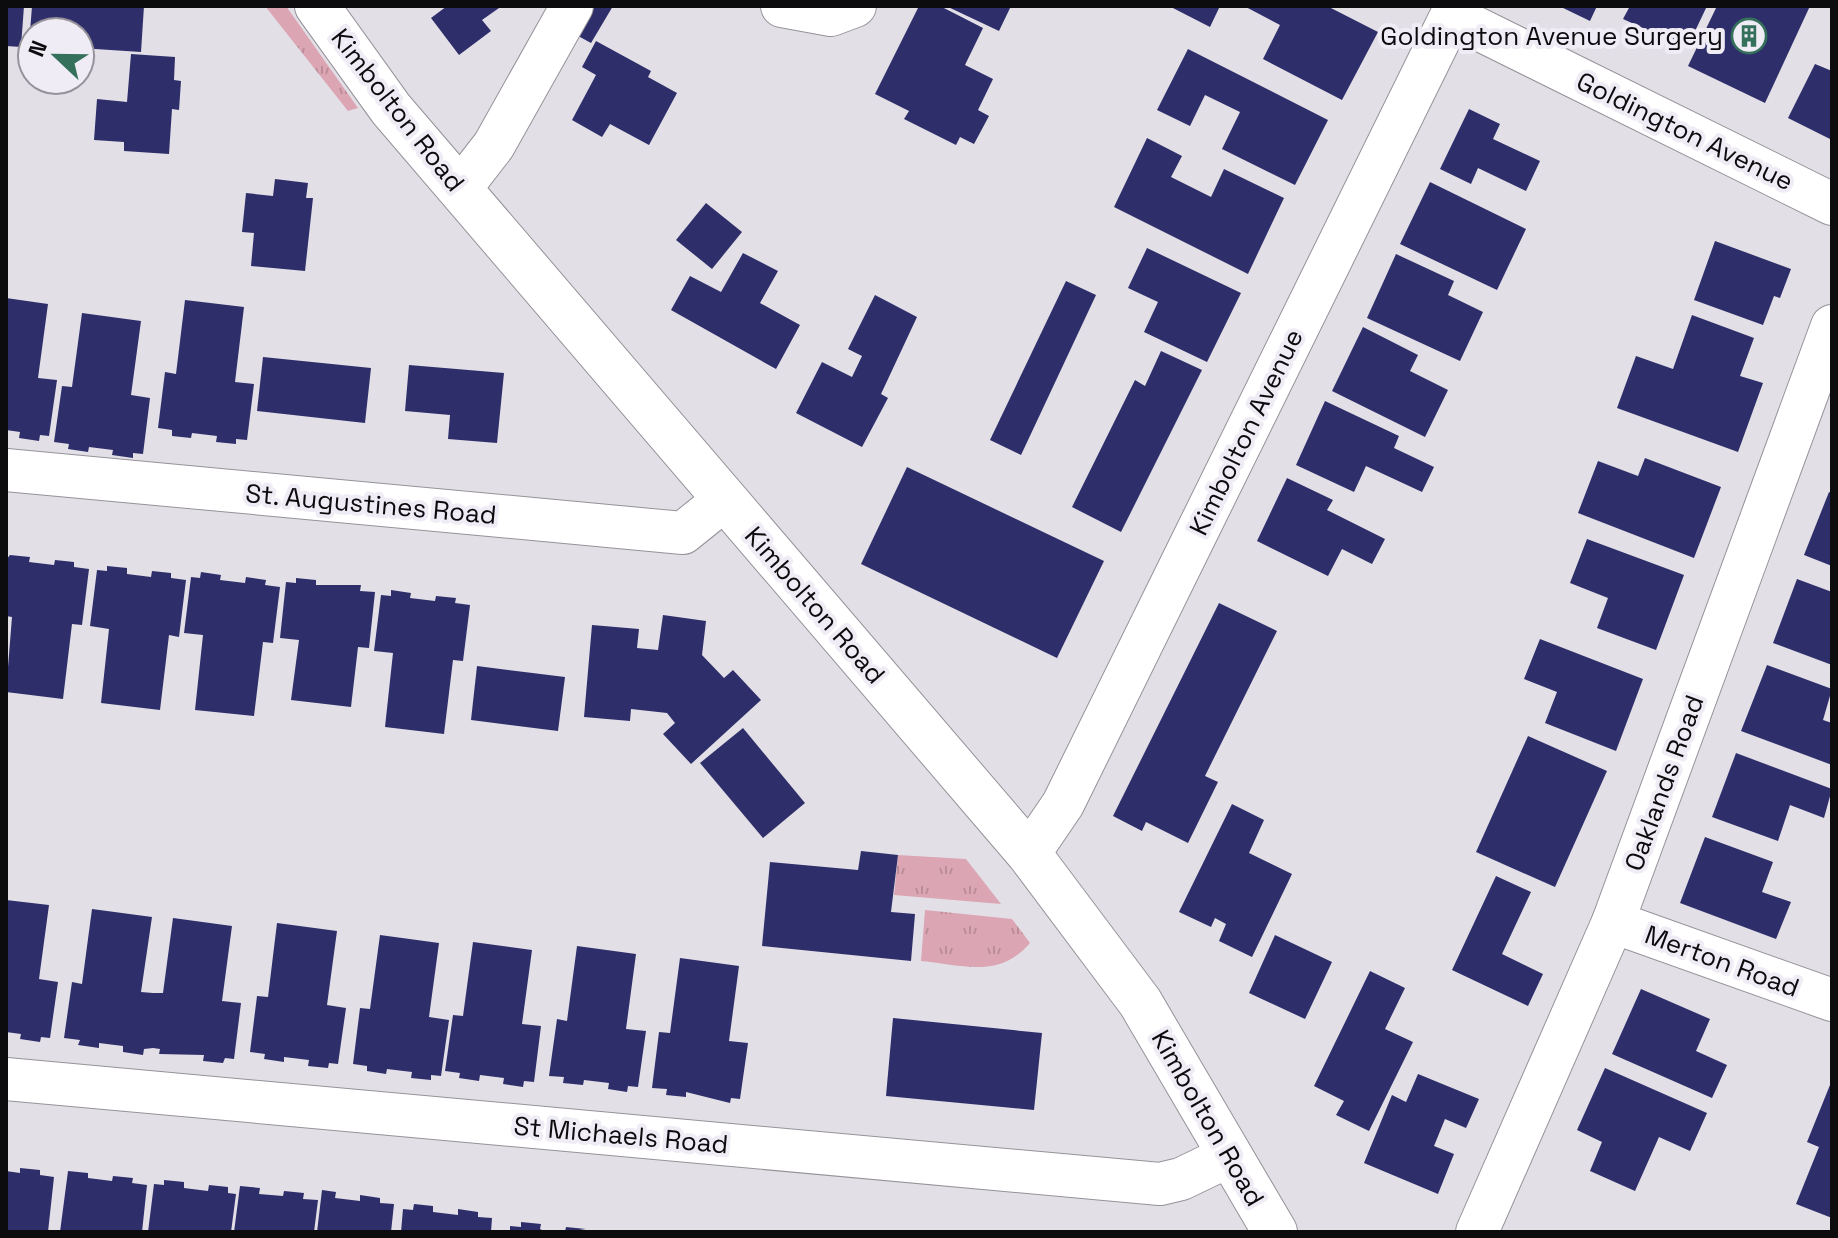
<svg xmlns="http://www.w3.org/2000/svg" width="1838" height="1238" viewBox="0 0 1838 1238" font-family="'Space Grotesk',sans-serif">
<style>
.grass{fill:url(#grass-tufts)}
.building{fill:#2e2f6a}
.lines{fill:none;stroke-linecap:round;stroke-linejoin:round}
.minor-casing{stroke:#959299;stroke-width:44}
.major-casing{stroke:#959299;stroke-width:46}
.minor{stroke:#fff;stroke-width:42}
.major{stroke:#fff;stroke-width:44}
.labels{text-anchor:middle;stroke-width:8;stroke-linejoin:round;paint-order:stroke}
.poi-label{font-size:26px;fill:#0c0b0e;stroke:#f0ecf5;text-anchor:end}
.street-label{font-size:26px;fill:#0c0b0e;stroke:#f0ecf5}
</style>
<defs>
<pattern id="grass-tufts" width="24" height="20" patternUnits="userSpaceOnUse" patternTransform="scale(2)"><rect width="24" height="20" fill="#dba5b3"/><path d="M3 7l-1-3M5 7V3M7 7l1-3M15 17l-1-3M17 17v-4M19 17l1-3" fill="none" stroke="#bb8d99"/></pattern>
</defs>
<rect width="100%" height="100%" fill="#e3dfe7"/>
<g class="grass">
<polygon points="265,6 286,6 358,108 348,111"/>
<polygon points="898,855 966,859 1001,904 894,895"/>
<path d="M925 910 1012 919 1030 943C999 979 963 965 921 961Z"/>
</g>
<g class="building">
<polygon points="6,6 24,6 21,47 6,46"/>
<polygon points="32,6 144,6 141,52 80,48 80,32 30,32"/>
<polygon points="447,6 497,6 499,8 482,20 491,31 459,55 431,18"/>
<polygon points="583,6 613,6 591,43 569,31"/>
<polygon points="919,6 940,6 983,28 965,65 993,79 978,110 989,116 974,144 960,137 956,145 904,119 909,111 875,94"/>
<polygon points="946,6 1011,6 999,31"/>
<polygon points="1169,6 1220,6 1210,27"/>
<polygon points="1244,6 1327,6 1378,32 1342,100 1263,59 1280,25"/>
<polygon points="1559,6 1597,6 1590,21"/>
<polygon points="1630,6 1707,6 1687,48 1623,19"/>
<polygon points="1717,6 1810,6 1765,103 1688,66"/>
<polygon points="596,41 651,71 648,77 677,93 649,145 610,124 602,137 572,120 596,75 582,67"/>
<polygon points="1188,49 1328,120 1295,185 1222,149 1240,112 1205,95 1190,126 1157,110"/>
<polygon points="131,54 175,57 174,80 181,81 179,110 172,109 169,154 124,151 124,142 94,140 97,99 127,102"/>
<polygon points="1815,64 1832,71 1832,140 1788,118"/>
<polygon points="1469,109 1500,124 1493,139 1540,161 1526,191 1478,168 1471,184 1440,169"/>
<polygon points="1147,138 1182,156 1171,177 1211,197 1224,169 1284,198 1248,274 1114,207"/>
<polygon points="275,179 308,183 306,198 313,198 305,271 251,266 254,233 242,232 246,193 273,196"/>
<polygon points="1430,182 1526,229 1497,290 1400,244"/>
<polygon points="706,203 742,232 712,269 676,240"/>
<polygon points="1715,241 1791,269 1780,298 1774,296 1763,325 1694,300"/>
<polygon points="1147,248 1241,293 1207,362 1144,332 1158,302 1128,288"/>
<polygon points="743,253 778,271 760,303 800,325 776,369 671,310 690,276 721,292"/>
<polygon points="1396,254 1454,281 1448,295 1483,312 1460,361 1367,318"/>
<polygon points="1066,281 1096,295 1021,455 990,440"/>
<polygon points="875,295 917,317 881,394 888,398 862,447 796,413 822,362 852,377 862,356 848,349"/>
<polygon points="6,298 48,304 38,378 57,380 49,436 40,435 39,441 19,438 20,432 6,430"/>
<polygon points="185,300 244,307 235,382 254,384 247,440 236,439 236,444 216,442 217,436 192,433 191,438 172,436 172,430 158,428 165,372 176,374"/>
<polygon points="82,313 141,321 131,395 150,398 143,454 133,453 133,458 112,455 113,450 89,447 88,452 68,449 69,444 54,442 62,386 72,387"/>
<polygon points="1692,315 1754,338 1740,376 1763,383 1738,452 1617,408 1636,356 1673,369"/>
<polygon points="1363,327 1418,355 1410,371 1448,390 1425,437 1332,391"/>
<polygon points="1161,351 1202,370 1121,532 1072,507 1135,380 1145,386"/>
<polygon points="263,357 371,368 365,423 257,411"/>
<polygon points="409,365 504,373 497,443 448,439 450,415 405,411"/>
<polygon points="1325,401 1399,436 1394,448 1434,467 1422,492 1366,466 1354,492 1296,465"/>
<polygon points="1645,458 1721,487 1694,558 1578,513 1598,461 1638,476"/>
<polygon points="907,467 1104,561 1057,658 861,564"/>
<polygon points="1287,478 1333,500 1327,510 1385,539 1372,564 1342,549 1328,576 1257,541"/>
<polygon points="1829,492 1832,493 1832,566 1804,555"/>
<polygon points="1587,539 1684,575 1656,650 1597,628 1608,598 1570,583"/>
<polygon points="10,555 30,557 29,562 54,565 55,560 74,562 74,567 89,569 82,625 72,624 63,699 6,692 12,617 6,616 6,560"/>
<polygon points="107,566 127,568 127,574 151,577 152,571 171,573 171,578 186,580 179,637 169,635 160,710 101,703 109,629 90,626 97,570 107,571"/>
<polygon points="201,572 221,575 220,580 245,583 246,577 266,580 265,585 280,587 273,643 263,642 254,716 195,710 203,635 184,633 191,577 200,578"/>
<polygon points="296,578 316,580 316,585 361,585 360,591 375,592 369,648 358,647 351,707 291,700 299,640 280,638 286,582 296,583"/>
<polygon points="1797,579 1832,592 1832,665 1773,643"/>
<polygon points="391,590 411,593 410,598 435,601 436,596 456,598 455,603 470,605 463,661 453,660 444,734 385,727 393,653 374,651 381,595 391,596"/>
<polygon points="1219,603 1277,631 1205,776 1218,782 1188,843 1146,822 1142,831 1113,816"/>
<polygon points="663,615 706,621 702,655 724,678 733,670 761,700 691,764 663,734 675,723 667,713 631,709 630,721 584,717 592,625 639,629 637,648 658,650"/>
<polygon points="1540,639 1643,679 1616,751 1545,723 1557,692 1524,679"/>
<polygon points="1767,665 1832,689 1823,720 1832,723 1832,765 1741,731"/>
<polygon points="477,666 565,677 558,731 471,720"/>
<polygon points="743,728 805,803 763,838 700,763"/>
<polygon points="1528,736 1607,771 1555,887 1476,852"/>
<polygon points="1736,753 1832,789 1824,818 1790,805 1778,841 1712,817"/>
<polygon points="1232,804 1264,820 1249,853 1292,874 1252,957 1219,941 1226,924 1215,918 1211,927 1179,912"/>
<polygon points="1705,837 1773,862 1762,892 1791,902 1776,939 1680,903"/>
<polygon points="861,851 898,855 891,912 915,914 911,961 762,946 770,862 858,870"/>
<polygon points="1496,876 1531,892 1502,954 1543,974 1528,1006 1452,970"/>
<polygon points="6,900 49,905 39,979 58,982 50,1038 41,1037 40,1042 20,1039 21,1034 6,1032"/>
<polygon points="92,909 152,917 141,992 153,993 163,993 173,918 232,926 222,1001 241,1003 234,1059 225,1058 223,1063 203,1061 204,1055 159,1054 160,1049 153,1048 144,1049 143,1055 123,1052 123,1046 99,1043 99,1048 78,1045 80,1040 64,1038 72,982 82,984"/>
<polygon points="277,923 337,931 327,1005 346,1008 338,1064 329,1063 328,1068 308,1066 309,1060 284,1057 284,1062 264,1059 265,1054 250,1052 257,996 268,997"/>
<polygon points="380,935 439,943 429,1017 449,1020 441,1076 431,1075 431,1080 411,1078 412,1072 387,1069 386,1074 367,1071 367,1066 353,1064 360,1008 370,1009"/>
<polygon points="1275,935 1332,962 1305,1019 1249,993"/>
<polygon points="473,942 532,950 522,1024 541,1026 534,1082 524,1081 523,1087 503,1084 504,1078 480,1075 479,1081 459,1078 460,1073 445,1071 453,1015 463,1016"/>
<polygon points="577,946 636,954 626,1029 646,1031 638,1087 628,1086 627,1092 608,1089 609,1083 584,1080 583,1085 563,1083 564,1077 549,1076 557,1019 567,1021"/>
<polygon points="680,958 739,966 729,1041 748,1043 740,1099 731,1098 730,1103 686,1092 686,1097 666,1095 667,1089 652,1088 659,1032 670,1033"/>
<polygon points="1370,971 1405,988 1385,1029 1413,1042 1369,1131 1336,1115 1344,1101 1314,1086"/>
<polygon points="1641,989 1710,1019 1696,1051 1727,1065 1712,1098 1612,1054"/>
<polygon points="893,1018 1042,1033 1034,1110 886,1096"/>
<polygon points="1605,1068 1707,1113 1690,1151 1659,1137 1635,1191 1590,1171 1602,1142 1577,1130"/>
<polygon points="1418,1074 1479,1099 1466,1128 1445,1119 1434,1146 1454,1154 1438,1194 1364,1163 1392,1095 1406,1102"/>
<polygon points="1832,1080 1832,1218 1796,1204 1819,1147 1807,1142"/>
<polygon points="20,1168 40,1170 40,1175 54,1177 48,1232 6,1232 6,1171 20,1173"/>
<polygon points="68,1171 88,1173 88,1178 112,1181 113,1176 133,1178 132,1183 147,1185 142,1232 60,1232"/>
<polygon points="164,1180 184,1182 184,1188 208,1191 209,1185 228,1187 228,1193 236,1194 231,1232 148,1232 154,1184 164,1185"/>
<polygon points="240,1186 260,1188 259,1194 283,1196 284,1191 304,1193 303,1199 318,1200 314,1232 234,1232"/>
<polygon points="322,1190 336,1192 335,1198 360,1201 360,1195 380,1198 380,1203 394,1204 391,1232 317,1232"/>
<polygon points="414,1204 433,1206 433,1212 458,1215 458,1209 478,1212 478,1217 492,1218 491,1232 401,1232 403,1209 413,1210"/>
<polygon points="521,1222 541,1224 540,1229 546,1232 510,1232 510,1226 521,1227"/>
<polygon points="566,1227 586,1229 565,1232"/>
</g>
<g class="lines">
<g class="minor-casing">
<g id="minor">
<polyline points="782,6 831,15 855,6"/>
<polyline points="1452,16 1832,204"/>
<polyline points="460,189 494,145 572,6"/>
<polyline points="6,470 683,533 724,500"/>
<polyline points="1029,854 1063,804 1456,6"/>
<polyline points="1613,922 1832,1000"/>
<polyline points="6,1079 1160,1184 1181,1179 1229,1156"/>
<polyline points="1477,1232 1613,922 1832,326"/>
</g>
</g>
<g class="major-casing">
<polyline id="major" points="317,6 391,109 1029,854 1140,1002 1275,1232"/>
</g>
<use href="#minor" class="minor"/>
<use href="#major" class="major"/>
</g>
<defs>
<g id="building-ring" transform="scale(1.8)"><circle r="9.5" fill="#f0ecf5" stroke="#34705b" stroke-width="1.5"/><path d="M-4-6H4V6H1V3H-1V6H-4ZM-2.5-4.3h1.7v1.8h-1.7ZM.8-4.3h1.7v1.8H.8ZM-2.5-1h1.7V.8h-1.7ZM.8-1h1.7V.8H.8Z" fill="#34705b"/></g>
</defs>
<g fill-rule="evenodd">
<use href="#building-ring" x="1749" y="36"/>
</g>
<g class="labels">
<g class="poi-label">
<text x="1723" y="45">Goldington Avenue Surgery</text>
</g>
<g class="street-label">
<text transform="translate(398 110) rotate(52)" y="9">Kimbolton Road</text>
<text transform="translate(1685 131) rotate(26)" y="9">Goldington Avenue</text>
<text transform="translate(1246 432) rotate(-64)" y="9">Kimbolton Avenue</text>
<text transform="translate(371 504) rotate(5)" y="9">St. Augustines Road</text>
<text transform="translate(815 605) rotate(49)" y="9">Kimbolton Road</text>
<text transform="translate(1664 783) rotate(-70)" y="9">Oaklands Road</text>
<text transform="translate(1722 961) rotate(20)" y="9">Merton Road</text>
<text transform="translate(1208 1118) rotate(60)" y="9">Kimbolton Road</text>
<text transform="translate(621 1135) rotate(5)" y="9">St Michaels Road</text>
</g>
</g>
<rect width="1838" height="1238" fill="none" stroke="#0c0b0e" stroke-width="16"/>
<g transform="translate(56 56) rotate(292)"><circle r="38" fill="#f0ecf5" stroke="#959299" stroke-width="2"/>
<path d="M0-6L14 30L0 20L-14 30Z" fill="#34705b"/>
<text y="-12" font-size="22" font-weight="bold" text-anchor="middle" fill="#0c0b0e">N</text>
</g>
</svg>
